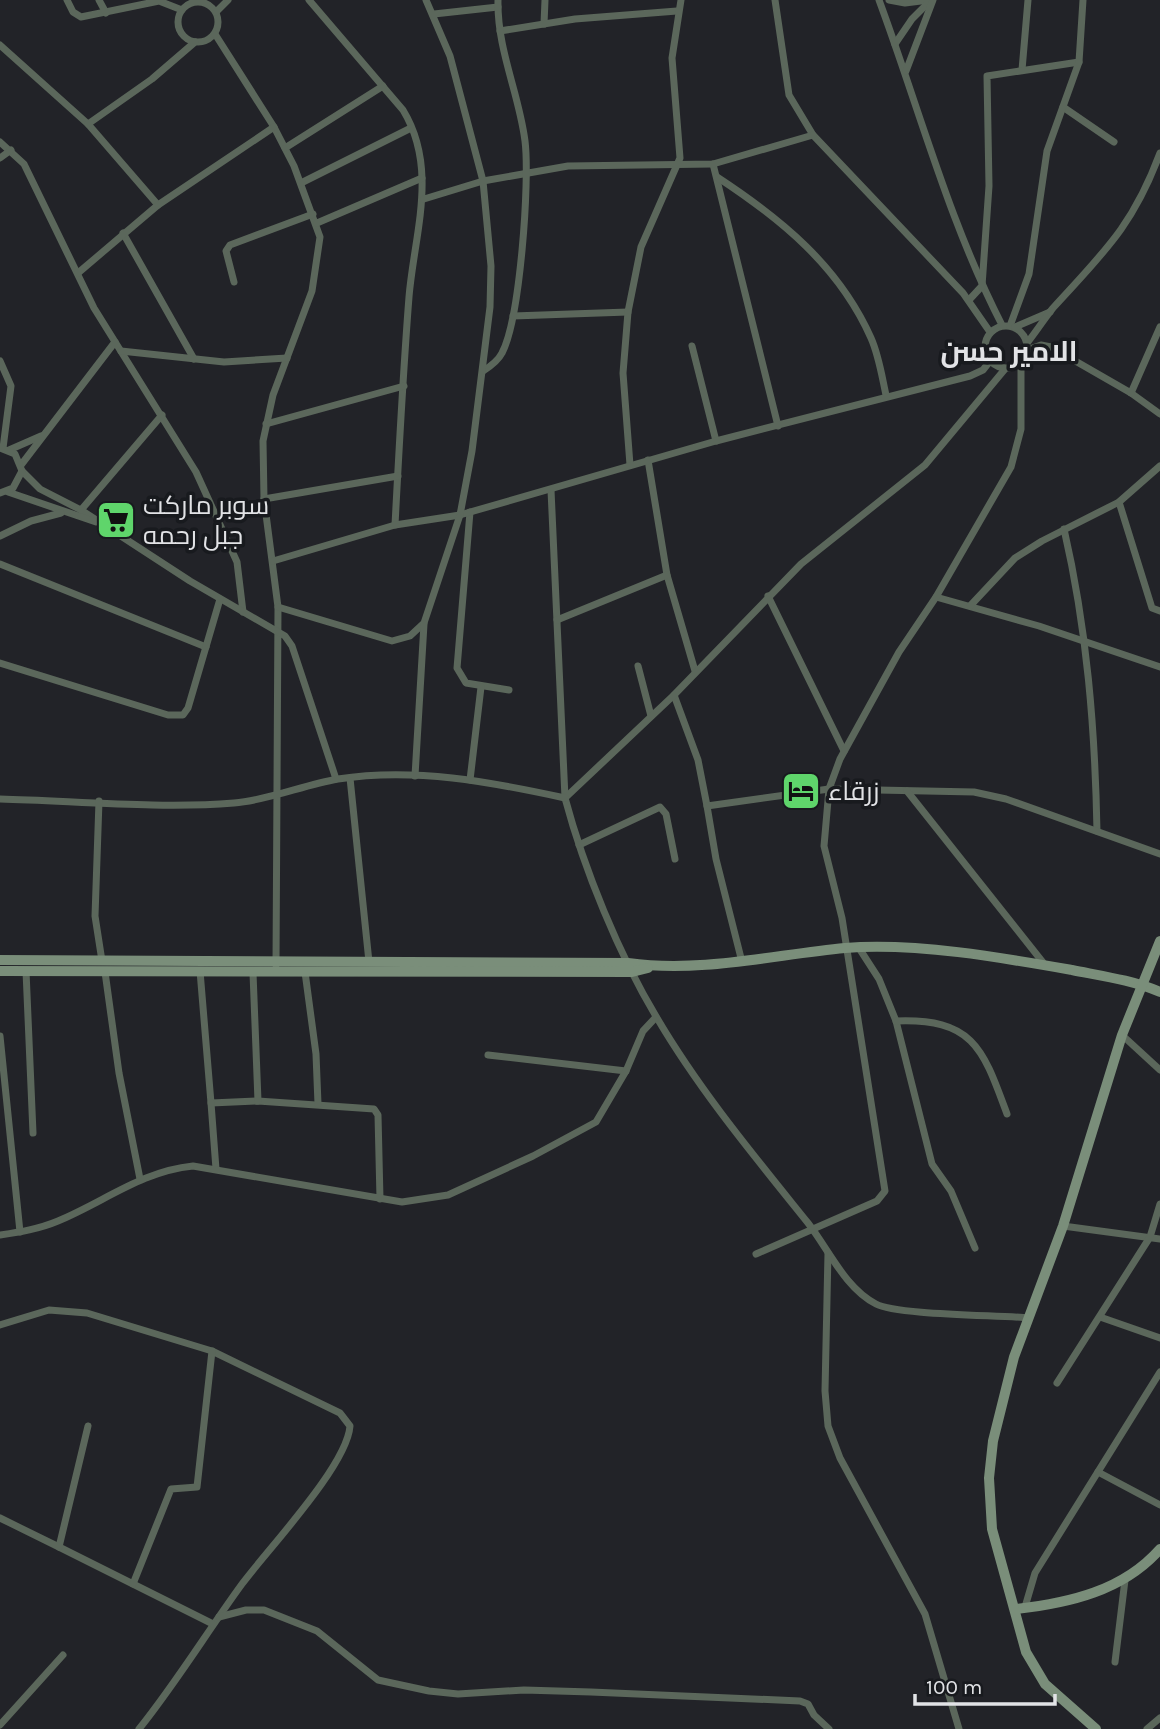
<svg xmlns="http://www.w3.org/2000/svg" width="1160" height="1729" viewBox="0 0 1160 1729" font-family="Karla,Cairo,sans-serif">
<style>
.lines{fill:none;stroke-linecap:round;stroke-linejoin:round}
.street{stroke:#5b675b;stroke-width:7}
.secondary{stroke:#7a8e7a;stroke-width:10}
.labels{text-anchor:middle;stroke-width:7;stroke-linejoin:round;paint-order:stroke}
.poi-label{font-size:26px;fill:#e2e3e6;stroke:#181a1e;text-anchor:start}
.neighbourhood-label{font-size:28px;font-weight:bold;fill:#e2e3e6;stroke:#181a1e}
</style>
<rect width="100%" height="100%" fill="#222328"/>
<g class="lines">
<g class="street">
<polyline points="67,0 73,12 81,17 159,1 182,10"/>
<polyline points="99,0 106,13"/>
<path d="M309 0 403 110C439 169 414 235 409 297 403 373 399 449 395 525"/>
<polyline points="775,0 789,95 813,135 963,293 990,332"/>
<path d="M879 0C919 108 949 222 1002 325"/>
<polyline points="889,0 905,3 929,0"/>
<circle cx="198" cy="22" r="20"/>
<polyline points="216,12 228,0"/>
<polyline points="434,14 498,7"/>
<polyline points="544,24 545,0"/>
<polyline points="500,31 575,19 677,11"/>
<polyline points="215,34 274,127 294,166 320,237 312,291 273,395 263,441 264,499 278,607 276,965"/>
<polyline points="895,44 912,19 931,0"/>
<polyline points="0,45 88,124 158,205"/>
<polyline points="1022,70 1028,0"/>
<polyline points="906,71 933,0"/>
<polyline points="1063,107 1114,142"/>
<polyline points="88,124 152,79 195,42"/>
<polyline points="0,142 24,164 94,308 196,472 237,562 243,612"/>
<polyline points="285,148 383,86"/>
<polyline points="0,158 11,150"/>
<polyline points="713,164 778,426"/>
<path d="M717 177C781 219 839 266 871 338 879 356 882 377 886 395"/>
<polyline points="301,183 411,128"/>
<polyline points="424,199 483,181 568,166 713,164 813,135"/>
<polyline points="317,223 422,178"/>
<polyline points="123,233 194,359"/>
<polyline points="78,273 158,205 274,127"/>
<polyline points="234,282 226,251 230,245 313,214"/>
<polyline points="969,300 982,286 989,186 987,76 1079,62"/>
<polyline points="513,316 628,312"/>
<circle cx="1006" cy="347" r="21"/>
<polyline points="1010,326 1029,274 1047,151 1079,62 1083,0"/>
<polyline points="1015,327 1050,312"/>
<path d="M1027 343C1036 332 1044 319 1053 308 1104 252 1133 226 1160 153"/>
<polyline points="692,346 716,441"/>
<polyline points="1027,350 1041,345 1051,347 1131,393 1160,414"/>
<polyline points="121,351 224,362 287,358"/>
<polyline points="0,361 11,386 3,448"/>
<path d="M483 371C491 366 498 361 502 353 520 319 530 181 525 141 519 93 497 50 498 0"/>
<polyline points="1131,393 1160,327"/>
<polyline points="266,424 404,386"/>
<polyline points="9,450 41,436"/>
<polyline points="648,460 667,575 695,671"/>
<polyline points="21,465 115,342"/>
<polyline points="630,465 623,373 628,312 641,247 680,158 672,58 681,0"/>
<polyline points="22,471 40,489 81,510 190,581 285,636 292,646 336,779"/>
<path d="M551 490 565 798C584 869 619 955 657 1018 700 1091 755 1157 808 1223 829 1250 845 1288 876 1304 896 1315 998 1315 1029 1318"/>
<polyline points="8,492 96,522"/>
<polyline points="0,493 13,488 22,471 15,454 0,448"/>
<polyline points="264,499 398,476"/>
<polyline points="1119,502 1152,608 1160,611"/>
<polyline points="81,510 162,415"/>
<polyline points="470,512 457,668 466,683 509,690"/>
<path d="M1064 529C1087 629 1095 728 1097 831"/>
<polyline points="0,536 31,521 61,513"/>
<polyline points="273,561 395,525 460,515 716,441 970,376 983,370 990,361"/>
<polyline points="0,564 206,647"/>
<polyline points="768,596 844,751"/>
<polyline points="936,597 1039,626 1160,667"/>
<polyline points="970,606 1015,558 1042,541 1119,502 1160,466"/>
<polyline points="278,607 392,641 410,636 424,623 460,515 472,451 490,307 491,266 483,181 450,56 426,0"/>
<polyline points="557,620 667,575"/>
<polyline points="0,663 168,715 183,715 188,708 220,599"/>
<polyline points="638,666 651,716"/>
<polyline points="674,695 698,760 707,806 829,789 974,792 1006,799 1160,854"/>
<polyline points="415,776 424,624"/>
<polyline points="350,778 369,962"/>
<polyline points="470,780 481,687"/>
<polyline points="907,791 1045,965"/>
<polyline points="565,798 674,695 801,564 925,465 1005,369"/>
<path d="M0 799C76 801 160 809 234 803 270 800 303 785 338 779 414 767 491 782 565 798"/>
<polyline points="99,801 95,916 102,961"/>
<polyline points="707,806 716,859 742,962"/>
<polyline points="579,845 660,807 666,814 675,859"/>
<polyline points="859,948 879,979 896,1021 932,1164 951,1191 975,1248"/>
<polyline points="26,971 33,1133"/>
<polyline points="200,971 211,1103 258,1101 374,1109 378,1115 380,1199"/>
<polyline points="105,972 119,1073 140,1179"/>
<polyline points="305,972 316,1054 318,1104"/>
<polyline points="253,973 258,1101"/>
<path d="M896 1021C974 1018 983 1049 1007 1114"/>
<polyline points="1122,1035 1160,1070"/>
<polyline points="0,1036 20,1232"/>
<polyline points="488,1055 626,1071"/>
<polyline points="211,1103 216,1169"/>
<polyline points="1063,1226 1160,1239"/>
<path d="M0 1235C20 1232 39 1229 58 1221 104 1202 142 1171 193 1166L402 1202 448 1195 533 1156 596 1122 626 1071 643 1031 656 1017"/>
<polyline points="828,1253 825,1391 828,1426 840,1458 925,1614 959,1729"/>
<polyline points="756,1254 877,1201 885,1191 842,918 824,846 829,789 840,759 899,652 936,597 1011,467 1021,429 1021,362"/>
<polyline points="1100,1317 1160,1338"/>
<path d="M0 1325 49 1310 87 1313 212 1351 340 1413 350 1426C347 1466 268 1549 242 1584 207 1632 176 1683 139 1729"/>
<polyline points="1057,1383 1150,1237 1160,1204"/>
<polyline points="88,1426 59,1547 213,1624"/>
<polyline points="1098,1472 1160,1505"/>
<polyline points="0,1518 59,1547"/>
<polyline points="133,1584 171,1489 197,1487 212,1351"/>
<polyline points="1025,1607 1035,1573 1160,1372"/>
<polyline points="219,1617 246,1610 264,1610 317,1631 378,1680 429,1691 458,1694 524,1690 591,1692 800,1701 808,1704 814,1715 829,1729"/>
<polyline points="1115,1662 1125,1580"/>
<polyline points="0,1725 63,1655"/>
<polyline points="1147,1729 1160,1718"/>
</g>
<g class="secondary">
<path d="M0 960 628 963C701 973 772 955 845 948 914 942 1004 958 1072 970 1102 976 1132 980 1160 992"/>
<polyline points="0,971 632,972 648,968"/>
<path d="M1016 1609C1069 1603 1123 1591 1160 1549"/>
<polyline points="1096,1729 1045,1684 1026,1652 992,1529 989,1478 993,1441 1014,1357 1063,1226 1122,1035 1160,941"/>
</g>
</g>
<defs>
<g id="supermarket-square" transform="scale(2.0125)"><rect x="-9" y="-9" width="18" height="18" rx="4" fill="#5fd56b" stroke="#181a1e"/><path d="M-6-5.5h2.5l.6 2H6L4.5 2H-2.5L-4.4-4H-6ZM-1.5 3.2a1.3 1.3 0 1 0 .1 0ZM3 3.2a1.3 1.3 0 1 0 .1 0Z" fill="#111"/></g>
<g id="hotel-square" transform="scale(2.0125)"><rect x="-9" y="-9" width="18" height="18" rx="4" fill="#5fd56b" stroke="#181a1e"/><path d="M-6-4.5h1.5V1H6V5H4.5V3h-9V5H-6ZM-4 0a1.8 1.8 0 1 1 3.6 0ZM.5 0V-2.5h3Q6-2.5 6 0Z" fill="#111"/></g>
</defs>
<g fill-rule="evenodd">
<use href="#supermarket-square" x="116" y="520"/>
<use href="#hotel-square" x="801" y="791"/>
</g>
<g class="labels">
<g class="poi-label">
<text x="143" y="514">سوبر ماركت<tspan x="143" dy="30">جبل رحمه</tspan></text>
<text x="828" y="800">زرقاء</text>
</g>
<g class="neighbourhood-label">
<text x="1009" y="361">الامير حسن</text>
</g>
</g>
<path d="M915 1694v10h140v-10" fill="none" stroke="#e2e3e6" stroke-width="3.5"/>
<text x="926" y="1694" font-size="21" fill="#e2e3e6" stroke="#181a1e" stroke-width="5" paint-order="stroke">100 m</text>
</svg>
